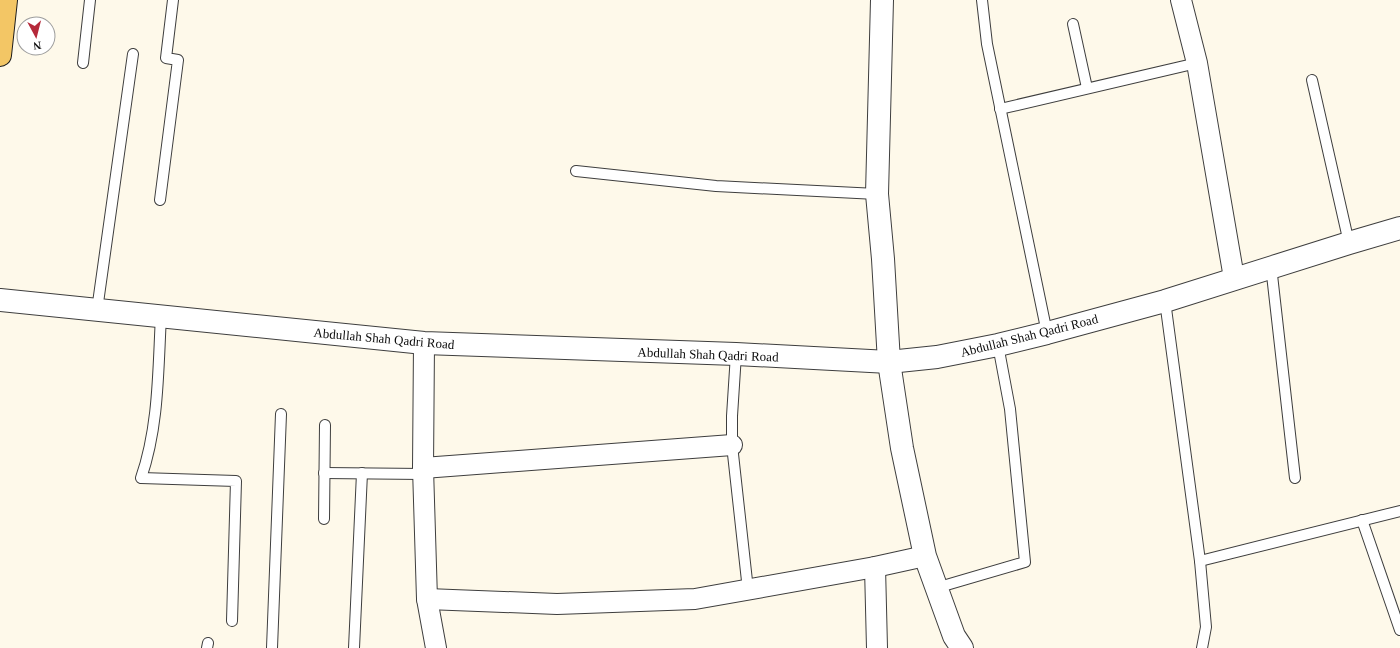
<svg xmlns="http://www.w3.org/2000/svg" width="1400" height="648" viewBox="0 0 1400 648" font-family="Georgia,serif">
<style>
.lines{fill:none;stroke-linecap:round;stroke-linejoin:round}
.service-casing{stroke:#3e3e3e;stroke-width:12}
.minor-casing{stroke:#3e3e3e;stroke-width:22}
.tertiary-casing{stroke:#3e3e3e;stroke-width:24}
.primary-casing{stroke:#1c1c1c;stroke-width:24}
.service{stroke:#fff;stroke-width:10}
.minor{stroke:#fff;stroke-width:20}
.tertiary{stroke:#fff;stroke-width:22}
.primary{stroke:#f3c665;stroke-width:22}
.labels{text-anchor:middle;stroke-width:4;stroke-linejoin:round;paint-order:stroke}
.street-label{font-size:13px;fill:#0b0b0b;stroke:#fff}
</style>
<rect width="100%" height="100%" fill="#fef9ea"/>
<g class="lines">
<g class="service-casing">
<g id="service">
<polyline points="982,0 987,44 1047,333"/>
<polyline points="1073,24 1087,88"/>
<polyline points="83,63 90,0"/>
<polyline points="1312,80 1349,243"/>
<polyline points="1000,109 1197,63"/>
<polyline points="576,171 716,186 877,194"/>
<polyline points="160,200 178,60 166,58 173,0"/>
<polyline points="1271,266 1295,478"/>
<polyline points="1165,301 1200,561 1206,627 1202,648"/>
<polyline points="97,310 133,54"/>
<path d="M161 316C158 370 159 426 141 478L236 481 232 621"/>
<polyline points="736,354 732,416 732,445 748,590"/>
<polyline points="324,473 423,474"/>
<polyline points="324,519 325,425"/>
<polyline points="1362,520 1400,630"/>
<polyline points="1200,561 1400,511"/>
<polyline points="936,588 1025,562 1010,409 998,345"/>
<polyline points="207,648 208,643"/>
<polyline points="272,648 281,414"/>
<polyline points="354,648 362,473"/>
</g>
</g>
<g class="minor-casing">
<g id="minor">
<polyline points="1181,0 1197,63 1234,278"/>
<polyline points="424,343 423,468 427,599 436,648"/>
<polyline points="423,468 732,445"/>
<polyline points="875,567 877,648"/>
<polyline points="427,599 557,604 695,599 875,567 925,556"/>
</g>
</g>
<g class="tertiary-casing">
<g id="tertiary">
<polyline points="882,0 877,194 883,259 889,362 902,448 925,556 954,636 962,648"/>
<polyline points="0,300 424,343 736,354 889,362 937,357 998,345 1047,333 1165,301 1349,243 1400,228"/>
</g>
</g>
<g class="primary-casing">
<polyline id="primary" points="0,55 6,0"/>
</g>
<use href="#service" class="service"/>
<use href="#minor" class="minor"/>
<use href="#tertiary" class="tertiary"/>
<use href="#primary" class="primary"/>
</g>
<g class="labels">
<g class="street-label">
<text transform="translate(1029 335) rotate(-14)" y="5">Abdullah Shah Qadri Road</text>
<text transform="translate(384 338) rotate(5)" y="5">Abdullah Shah Qadri Road</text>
<text transform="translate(708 354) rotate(2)" y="5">Abdullah Shah Qadri Road</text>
</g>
</g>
<g transform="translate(36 36) rotate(173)"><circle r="19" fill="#ffffff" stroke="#9d9d9d"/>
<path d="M0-3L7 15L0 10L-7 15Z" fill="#b5293a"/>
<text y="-6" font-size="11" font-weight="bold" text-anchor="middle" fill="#0b0b0b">N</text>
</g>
</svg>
